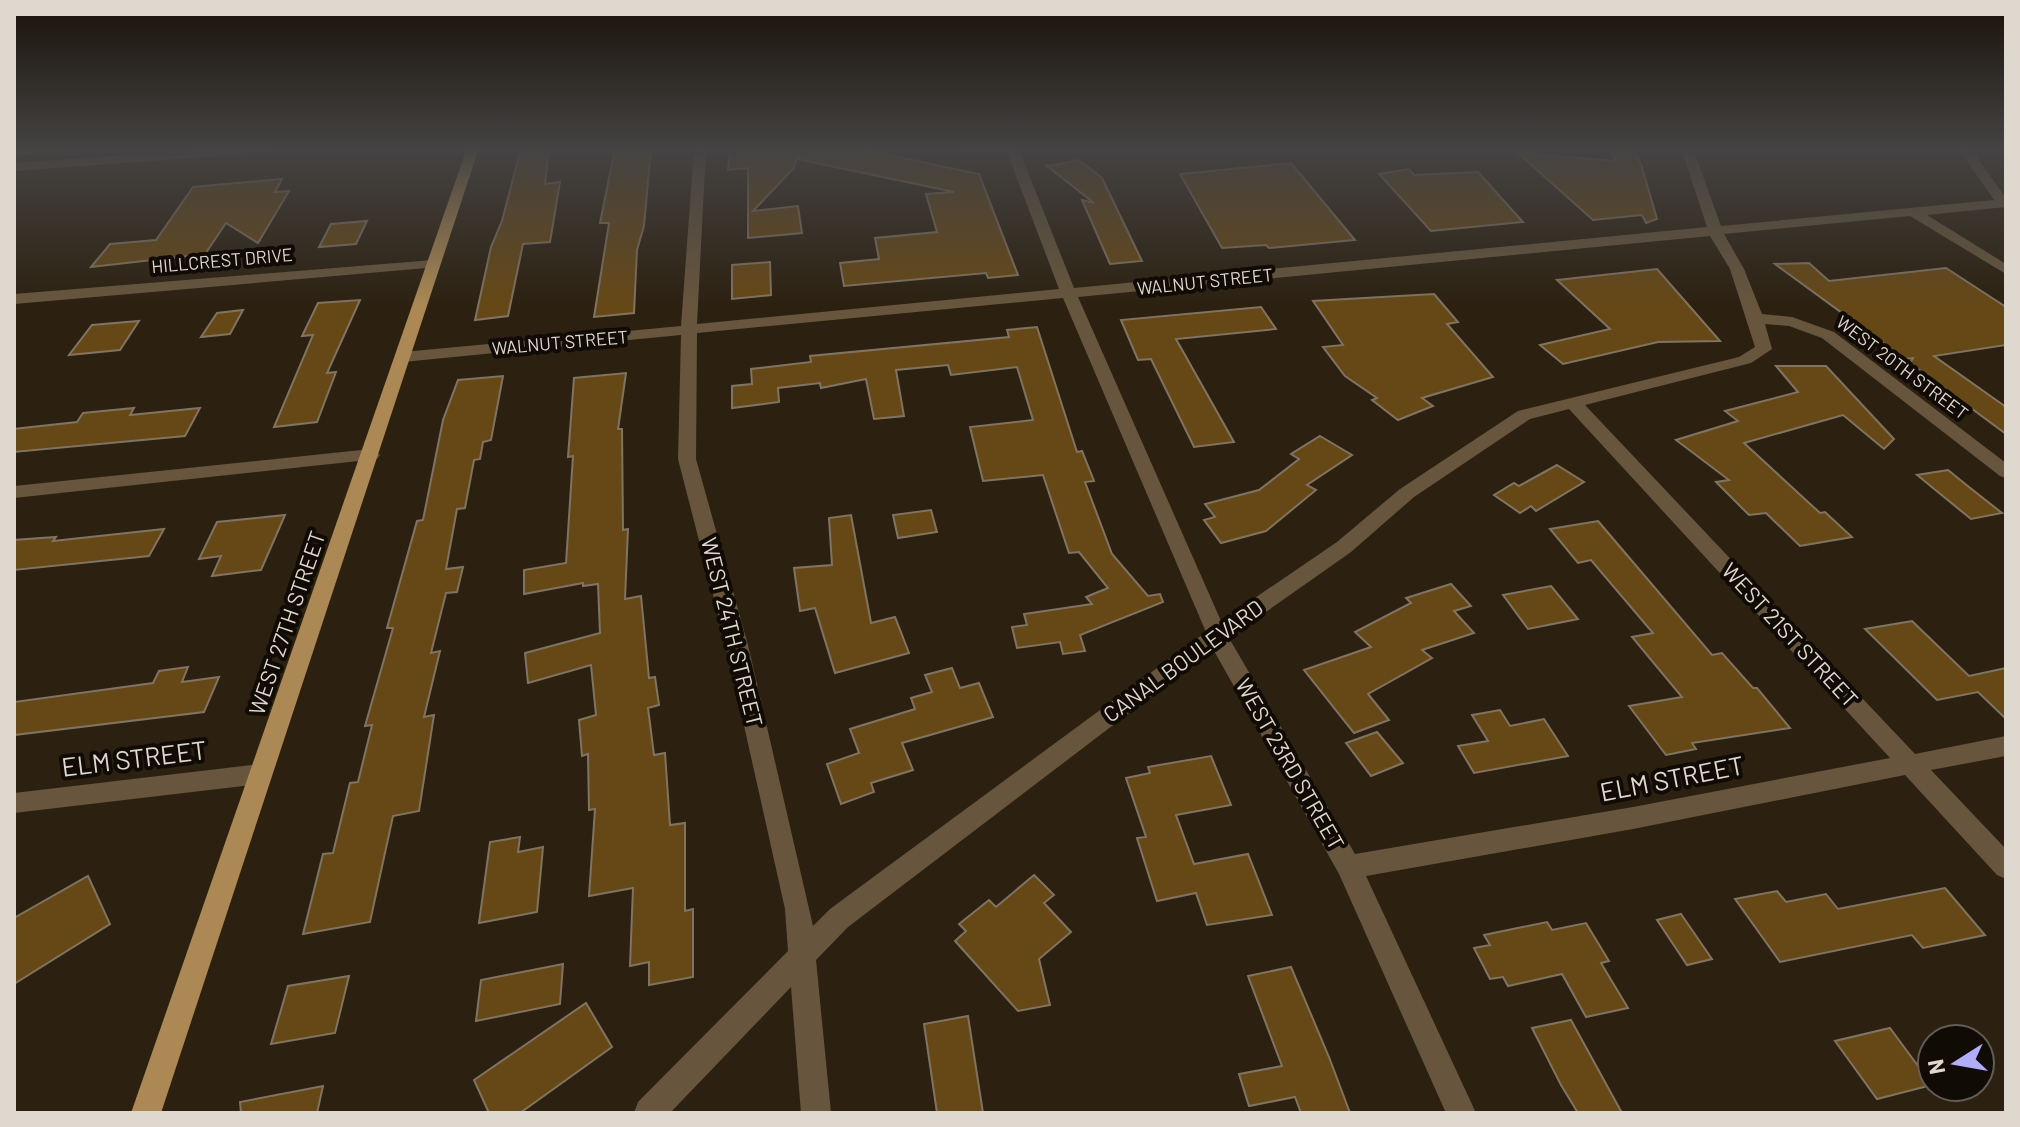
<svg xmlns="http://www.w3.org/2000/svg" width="2020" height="1127" viewBox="0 0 2020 1127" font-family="Barlow,sans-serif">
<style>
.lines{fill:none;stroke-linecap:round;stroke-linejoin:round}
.stream{stroke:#7c550c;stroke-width:6}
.building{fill:#664816;stroke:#807361;stroke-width:2}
.minor{fill:#67563d;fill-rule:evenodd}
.major{fill:#ab8854;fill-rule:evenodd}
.labels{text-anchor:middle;stroke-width:8;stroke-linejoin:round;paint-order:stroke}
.far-street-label{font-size:18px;fill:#dfd8ce;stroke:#100b05}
.street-label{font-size:22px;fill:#dfd8ce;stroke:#100b05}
.near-street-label{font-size:26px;fill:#dfd8ce;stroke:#100b05}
</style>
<rect width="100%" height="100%" fill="#2c2111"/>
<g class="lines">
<polyline class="stream" points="14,152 62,148"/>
</g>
<g class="building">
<polygon points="521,148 549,148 545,184 560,182 550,242 523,244 508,316 475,320 491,247 502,221"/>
<polygon points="615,148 651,148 644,226 637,250 634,313 594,317 609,223 600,223"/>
<polygon points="730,148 855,148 979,174 1018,275 988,278 986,273 844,286 840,263 879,259 875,238 937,232 926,194 954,192 797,159 793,169 753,211 798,206 802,233 748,238 748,168 728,170"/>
<polygon points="1609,148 1632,148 1641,164 1657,219 1646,223 1642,215 1593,220 1518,153 1616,161"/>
<polygon points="1079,160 1102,178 1142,261 1110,264 1082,200 1094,203 1047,166"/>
<polygon points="1291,163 1355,240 1269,248 1266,245 1222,248 1180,174"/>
<polygon points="1409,169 1414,175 1478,172 1523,222 1431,231 1379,174"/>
<polygon points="282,179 275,192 289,191 258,243 226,223 205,254 91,267 110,244 156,240 193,187"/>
<polygon points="367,221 356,244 319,247 331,224"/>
<polygon points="770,262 771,295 732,299 732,265"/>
<polygon points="1809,263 1829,281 1946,268 2006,307 2006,345 1934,356 2006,407 2006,434 1910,363 1913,358 1905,359 1775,264"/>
<polygon points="1657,269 1720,341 1658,342 1563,364 1540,345 1610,329 1557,280"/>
<polygon points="1434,294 1458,322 1447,324 1493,377 1422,398 1433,406 1398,420 1372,400 1377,398 1345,376 1323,347 1343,345 1313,301"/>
<polygon points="360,300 327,373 336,372 317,422 274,427 313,335 302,336 318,303"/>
<polygon points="1261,307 1276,329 1176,339 1234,442 1194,447 1151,359 1138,360 1121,320"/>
<polygon points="243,310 230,334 201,337 217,313"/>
<polygon points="139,321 120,350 69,355 92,325"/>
<polygon points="1037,327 1077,452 1082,451 1094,481 1085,482 1112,554 1148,596 1160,594 1163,602 1080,635 1085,651 1063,654 1060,642 1017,648 1012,627 1027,625 1024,614 1092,604 1086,597 1108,588 1079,552 1069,553 1043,475 983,481 970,427 1033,420 1017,367 951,375 948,365 896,370 904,416 874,419 866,379 821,388 820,383 778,388 779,402 732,408 732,386 752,384 751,369 811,362 810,356 1009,337 1007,330"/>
<polygon points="1776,366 1826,366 1894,439 1884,449 1843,415 1744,443 1820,513 1825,512 1852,537 1800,546 1766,513 1749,515 1716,482 1729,480 1676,440 1738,421 1725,411 1798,392"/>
<polygon points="626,373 618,429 622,429 623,530 628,529 625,599 641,596 649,678 655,677 659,705 648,708 654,755 665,753 670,825 685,823 685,911 693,909 693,977 649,985 649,962 630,966 633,888 589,896 595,809 589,810 588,754 582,756 579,720 596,715 591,665 528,683 525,653 600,633 598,584 583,586 583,583 524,594 524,570 566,563 573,456 568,457 574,378"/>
<polygon points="503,376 491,440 483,442 480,459 474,460 465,508 457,509 446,569 463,567 457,592 446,593 431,653 440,651 424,717 434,715 419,811 393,816 370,922 303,934 323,854 333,853 350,783 358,782 372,725 365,726 393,628 387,628 417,521 423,520 443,420 458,380"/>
<polygon points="134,408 130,415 200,408 185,436 14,452 14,429 77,422 83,413"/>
<polygon points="1320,436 1352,455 1307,485 1316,490 1266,531 1221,543 1204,520 1215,517 1205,504 1259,490 1299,459 1291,454"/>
<polygon points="1557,465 1584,482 1536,511 1531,506 1520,513 1494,495 1514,483 1519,486"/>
<polygon points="1948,470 1969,487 2002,513 1971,519 1917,475"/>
<polygon points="931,510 937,532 898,538 893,515"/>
<polygon points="285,515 261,570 212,576 221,556 199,559 217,522"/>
<polygon points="851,515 871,623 895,617 909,653 835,673 815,608 800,611 794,568 832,565 829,518"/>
<polygon points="1598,521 1712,655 1722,653 1753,688 1757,688 1790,728 1692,743 1696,749 1666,755 1629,706 1682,697 1632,637 1653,633 1591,560 1578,563 1550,529"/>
<polygon points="164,529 149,556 14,570 14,540 56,537 53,541"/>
<polygon points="1451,584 1471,606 1454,611 1474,633 1422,650 1432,658 1368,694 1389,720 1354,733 1304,670 1371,647 1355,632 1411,603 1406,598"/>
<polygon points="1551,586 1578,619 1528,629 1503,595"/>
<polygon points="1912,621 1969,676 2006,668 2006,719 1978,692 1937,700 1865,629"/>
<polygon points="188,667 182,682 219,677 204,712 14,735 14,702 153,683 159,671"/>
<polygon points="952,668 960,688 979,683 993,717 902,743 913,770 871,783 874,792 841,804 827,764 859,753 850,729 915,709 911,698 932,692 925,675"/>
<polygon points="1500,710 1510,726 1544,719 1568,756 1474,773 1458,746 1488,741 1472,715"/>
<polygon points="1377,732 1403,763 1371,776 1346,743"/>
<polygon points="1211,756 1231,805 1176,815 1194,864 1248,854 1272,915 1207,925 1196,893 1157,901 1137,838 1146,837 1126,778 1150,773 1148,767"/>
<polygon points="520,837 518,852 543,847 537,912 479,923 490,842"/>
<polygon points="1034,875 1054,895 1044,903 1071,932 1039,959 1050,1005 1018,1011 955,941 966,931 959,924 989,900 996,907"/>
<polygon points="88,876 110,924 14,984 14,918"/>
<polygon points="1945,888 1985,935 1923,948 1912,935 1780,962 1735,899 1777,891 1786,902 1826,894 1838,909"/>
<polygon points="1681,914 1712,959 1687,965 1657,920"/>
<polygon points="1547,922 1552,930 1586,923 1609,961 1601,963 1628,1008 1586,1017 1562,974 1508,986 1503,977 1490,979 1474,948 1490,945 1484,935"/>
<polygon points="563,964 560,1004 476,1021 481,980"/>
<polygon points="1291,967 1329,1057 1350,1113 1301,1113 1295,1097 1249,1106 1239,1074 1282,1066 1248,976"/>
<polygon points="349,976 335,1033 271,1044 288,986"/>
<polygon points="586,1003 612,1047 520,1113 489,1113 474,1080"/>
<polygon points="968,1016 983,1113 937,1113 924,1024"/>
<polygon points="1571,1020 1622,1113 1578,1113 1561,1085 1532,1028"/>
<polygon points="1890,1028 1932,1085 1877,1099 1835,1041"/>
<polygon points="323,1086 317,1113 241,1113 240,1102"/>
</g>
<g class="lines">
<g class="minor">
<polygon points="226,148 278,148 272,152 14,171 14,163"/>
<path d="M694 148H706L697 324 1059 289 1007 152H955L949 148H1028L1020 152 1074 288 1707 227 1681 148H1693L1721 226 1994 200 1958 148H1970L2006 198V207L1927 215 2006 264V274L1910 216 1724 234 1744 269 1762 314 1792 317 1834 332 2006 463V478L2000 476 1822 338 1789 326 1765 324 1772 349 1751 363 1585 405 1915 754 2006 736V756L1931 770 2006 849V879L1997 875 1905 775 1633 829 1366 876 1476 1113H1446L1339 874 1213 649 848 927 816 960 831 1113H801L791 987 670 1113H634L638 1102 788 951 785 909 726 645 678 459 681 335 403 362 395 357 403 352 681 326ZM1710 236 1730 269 1755 347 1739 357 1518 411 1400 489 1337 542 1221 621 1078 297ZM1063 298 1206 632 830 909 813 926 748 645 696 459 697 333ZM1569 409 1890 758 1633 807 1355 854 1229 638 1351 552 1414 497 1530 419Z"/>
<polygon points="433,260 440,264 438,267 14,304 14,294"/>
<polygon points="371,449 380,455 377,459 14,498 14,486"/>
<polygon points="260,764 268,767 272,774 268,781 260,784 14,813 14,793"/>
</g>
<polygon class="major" points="467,148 479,148 161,1113 131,1113"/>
</g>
<linearGradient id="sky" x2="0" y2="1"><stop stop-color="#181209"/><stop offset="0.49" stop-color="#454343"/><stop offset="1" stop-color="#454343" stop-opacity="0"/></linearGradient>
<rect width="2020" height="305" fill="url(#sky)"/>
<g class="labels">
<g class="far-street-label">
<text transform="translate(222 261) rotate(-5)" y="6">HILLCREST DRIVE</text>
<text transform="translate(1205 282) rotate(-6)" y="6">WALNUT STREET</text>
<text transform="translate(560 343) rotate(-5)" y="6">WALNUT STREET</text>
<text transform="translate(1902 368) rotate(37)" y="6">WEST 20TH STREET</text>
</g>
<g class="street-label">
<text transform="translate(287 623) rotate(-71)" y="8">WEST 27TH STREET</text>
<text transform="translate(732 632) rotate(76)" y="8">WEST 24TH STREET</text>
<text transform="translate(1790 635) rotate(47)" y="8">WEST 21ST STREET</text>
<text transform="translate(1183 661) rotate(-36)" y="8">CANAL BOULEVARD</text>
<text transform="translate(1290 764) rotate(60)" y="8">WEST 23RD STREET</text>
</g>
<g class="near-street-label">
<text transform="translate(134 759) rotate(-7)" y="9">ELM STREET</text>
<text transform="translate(1672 779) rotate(-11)" y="9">ELM STREET</text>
</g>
</g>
<rect width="2020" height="1127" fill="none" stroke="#dfd8ce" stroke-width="32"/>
<g transform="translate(1956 1063) rotate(259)"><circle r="38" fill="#100b05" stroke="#635d55" stroke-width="2"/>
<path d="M0-6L14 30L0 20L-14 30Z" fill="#b1adfa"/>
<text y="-12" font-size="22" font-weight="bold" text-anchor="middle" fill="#dfd8ce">N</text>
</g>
</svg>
